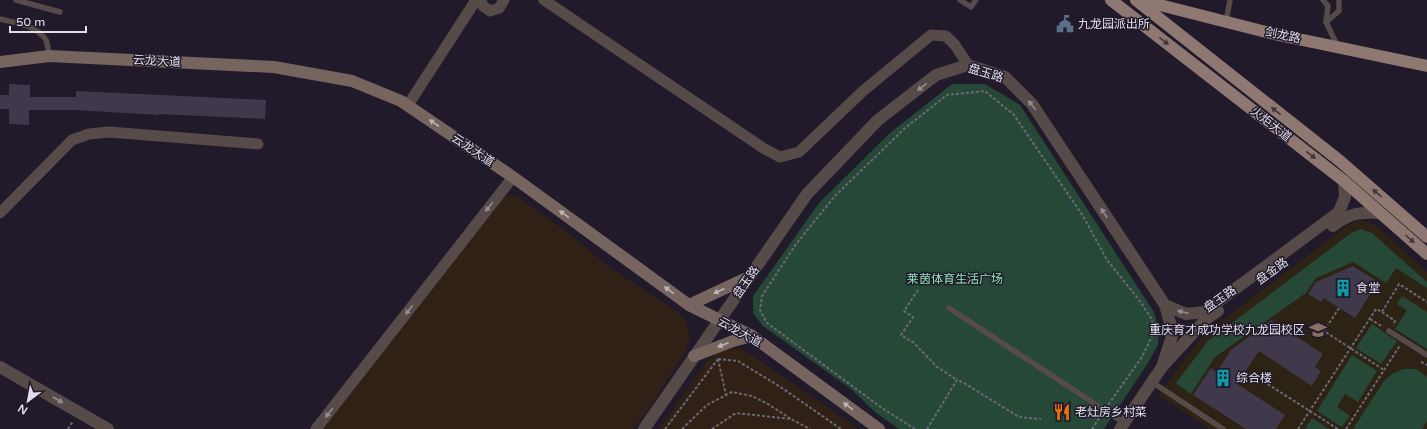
<svg xmlns="http://www.w3.org/2000/svg" width="1427" height="429" viewBox="0 0 1427 429" font-family="'Varela Round','Noto Sans SC',sans-serif">
<style>
.commercial{fill:#302116}
.education{fill:#2d2314}
.green{fill:#264836}
.building{fill:#40384b}
.lines{fill:none;stroke-linecap:round;stroke-linejoin:round}
.path{stroke:#6d6877;stroke-width:2;stroke-dasharray:3 2;stroke-linecap:butt}
.service{stroke:#564b48;stroke-width:5.5}
.minor{stroke:#564b48;stroke-width:11}
.tertiary{stroke:#564b48;stroke-width:12}
.secondary{stroke:#76655f;stroke-width:12}
.primary{stroke:#8e7871;stroke-width:12}
.oneway{fill:#413640}
.oneway2{fill:#958d90}
.oneway3{fill:#bcb3b9}
.labels{text-anchor:middle;stroke-width:3;stroke-linejoin:round;paint-order:stroke}
.poi-label{font-size:12px;fill:#e1dde9;stroke:#201a2b;text-anchor:start}
.street-label{font-size:12px;fill:#e1dde9;stroke:#201a2b}
.park-label{font-size:12px;fill:#8be6b5;stroke:#201a2b}
</style>
<rect width="100%" height="100%" fill="#201a2b"/>
<g class="commercial">
<polygon points="515,195 571,235 608,266 678,312 687,323 690,339 683,355 649,409 633,429 323,429 504,197"/>
<polygon points="739,348 755,357 858,429 659,429 706,362 722,350"/>
</g>
<polygon class="education" points="1361,220 1375,225 1427,272 1427,429 1210,429 1158,395 1191,351 1202,337 1217,324 1348,225"/>
<g class="green">
<polygon points="952,84 985,84 1020,105 1154,312 1159,329 1158,345 1148,363 1104,429 899,429 876,413 851,389 763,326 753,313 753,296 819,203 890,133"/>
<polygon points="1361,229 1372,233 1427,282 1427,288 1396,268 1386,283 1353,262 1316,278 1306,293 1215,357 1191,394 1176,383 1208,341 1351,233"/>
<polygon points="1402,296 1427,312 1427,349 1395,329 1407,310 1397,304"/>
<polygon points="1372,324 1397,341 1381,364 1356,348"/>
<polygon points="1352,355 1377,371 1358,402 1345,394 1337,407 1350,416 1342,427 1317,411"/>
<polygon points="1404,369 1416,369 1427,377 1427,421 1422,429 1353,429 1384,381 1392,374"/>
<polygon points="1312,418 1329,429 1305,429"/>
</g>
<g class="building">
<polygon points="9,84 30,85 30,97 76,97 76,91 266,100 265,119 158,114 158,115 75,110 29,110 29,125 9,124 9,109 0,109 0,95 9,95"/>
<polygon points="1353,266 1378,282 1355,318 1324,298 1321,302 1308,294 1316,282"/>
<polygon points="1271,320 1323,354 1315,367 1321,371 1312,386 1259,351 1237,384 1285,415 1276,429 1246,429 1193,395 1211,368 1217,372 1231,350"/>
</g>
<g class="lines">
<g class="path">
<polyline points="918,290 904,311 913,317 901,335 914,343 937,367 957,380"/>
<polyline points="1339,308 1324,331 1384,370"/>
<polyline points="1382,312 1395,321 1393,325"/>
<polyline points="1370,319 1383,327"/>
<polyline points="718,359 738,361 782,388 841,429"/>
<polyline points="718,359 726,395"/>
<polyline points="1421,362 1427,365"/>
<polyline points="1255,376 1338,429"/>
<polyline points="68,429 73,421"/>
<polyline points="665,429 718,359"/>
<polyline points="682,429 707,405 732,392 752,396 768,404 791,419"/>
<polyline points="712,429 736,413 791,419 810,429"/>
<polyline points="915,429 882,408 767,323 760,310 762,296 796,244 835,196 904,129 947,95 985,91 1014,115 1083,216 1107,260 1140,301 1151,318 1155,330 1142,357 1108,405"/>
<polyline points="927,429 957,380 964,383 1019,417 1041,419"/>
<polyline points="1092,429 1100,417"/>
<polyline points="1298,429 1376,309 1382,312 1399,284 1427,302"/>
<polyline points="1346,429 1399,347 1401,348"/>
</g>
<g class="service">
<polyline points="16,0 60,12"/>
<polyline points="960,0 971,7 976,0"/>
<polyline points="1323,0 1328,6 1326,22"/>
<path d="M0 19C14 22 38 26 46 40 48 44 48 51 49 56"/>
<polyline points="1226,22 1230,0"/>
<polyline points="1338,47 1326,22 1339,11 1339,0"/>
<polyline points="949,308 1124,423"/>
<polyline points="1389,331 1427,355"/>
<polyline points="1152,382 1223,429"/>
</g>
<g class="minor">
<polyline points="481,0 483,6 490,11 499,8 504,0"/>
<polyline points="544,0 763,148 780,157 799,152 863,91 931,35 946,36 955,45 968,65"/>
<polyline points="408,105 476,0"/>
<polyline points="0,213 72,140 89,134 109,132 258,144"/>
<polyline points="316,429 513,177"/>
</g>
<g class="tertiary">
<path d="M1333 226C1350 213 1359 212 1380 213"/>
<polyline points="1163,364 1173,333 1165,305"/>
<polyline points="0,367 108,429"/>
<polyline points="644,429 807,194 878,120 936,75 968,65 1005,77 1032,104 1165,305 1186,314 1204,312 1339,212 1345,197 1344,181"/>
<polyline points="1120,429 1162,367 1206,319 1218,311"/>
</g>
<g class="secondary">
<polyline points="0,62 49,56 274,67 352,81 401,101 513,177 689,305 752,336 879,429"/>
<polyline points="689,305 749,277"/>
<polyline points="694,356 733,341 752,336"/>
</g>
<g class="primary">
<polyline points="1111,0 1344,181 1427,254"/>
<polyline points="1136,0 1340,161 1427,237"/>
<polyline points="1140,0 1270,33 1427,66"/>
</g>
</g>
<defs><path id="oneway-solid" d="M-6-.8H1V-3.2L6.5 0L1 3.2V.8H-6Z"/></defs>
<g class="oneway">
<use href="#oneway-solid" transform="translate(1164 41) rotate(38)"/>
<use href="#oneway-solid" transform="translate(1276 111) rotate(-142)"/>
<use href="#oneway-solid" transform="translate(1311 155) rotate(38)"/>
<use href="#oneway-solid" transform="translate(1377 193) rotate(-139)"/>
<use href="#oneway-solid" transform="translate(1410 239) rotate(42)"/>
</g>
<g class="oneway2">
<use href="#oneway-solid" transform="translate(922 87) rotate(142)"/>
<use href="#oneway-solid" transform="translate(1032 105) rotate(-129)"/>
<use href="#oneway-solid" transform="translate(489 207) rotate(128)"/>
<use href="#oneway-solid" transform="translate(1104 213) rotate(-123)"/>
<use href="#oneway-solid" transform="translate(409 310) rotate(128)"/>
<use href="#oneway-solid" transform="translate(1183 312) rotate(-166)"/>
<use href="#oneway-solid" transform="translate(58 400) rotate(30)"/>
<use href="#oneway-solid" transform="translate(329 413) rotate(128)"/>
</g>
<g class="oneway3">
<use href="#oneway-solid" transform="translate(434 123) rotate(-146)"/>
<use href="#oneway-solid" transform="translate(564 214) rotate(-144)"/>
<use href="#oneway-solid" transform="translate(669 290) rotate(-144)"/>
<use href="#oneway-solid" transform="translate(719 291) rotate(155)"/>
<use href="#oneway-solid" transform="translate(723 345) rotate(159)"/>
<use href="#oneway-solid" transform="translate(848 406) rotate(-144)"/>
</g>
<defs>
<g id="civic-bare" transform="scale(1.38)"><path d="M-.6-6.5H3V-4.5H.6V-3L4-1V1h2V6H-6V1h2V-1L-.6-3ZM-1.2 2.5V6h2.4V2.5Z" fill="#5c6f8a" stroke="#201a2b" stroke-width="2.5" paint-order="stroke"/></g>
<g id="building-bare" transform="scale(1.38)"><path d="M-4-6H4V6H1V3H-1V6H-4ZM-2.5-4.3h1.7v1.8h-1.7ZM.8-4.3h1.7v1.8H.8ZM-2.5-1h1.7V.8h-1.7ZM.8-1h1.7V.8H.8Z" fill="#0f9aa8" stroke="#201a2b" stroke-width="2.5" paint-order="stroke"/></g>
<g id="school-bare" transform="scale(1.38)"><path d="M0-5L7-2L0 1L-7-2ZM-4 1L0 2.5L4 1V4Q0 6-4 4Z" fill="#8d6e63" stroke="#201a2b" stroke-width="2.5" paint-order="stroke"/></g>
<g id="restaurant-bare" transform="scale(1.38)"><path d="M-5-6h1v4h1v-4h1v4h1v-4h1v5L-1.5 .5V6h-2V.5L-5-1ZM5-6V6H3V1.5H1.5Q1.5-4 5-6Z" fill="#e8710a" stroke="#201a2b" stroke-width="2.5" paint-order="stroke"/></g>
</defs>
<g fill-rule="evenodd">
<use href="#civic-bare" x="1065" y="24"/>
<use href="#building-bare" x="1343" y="288"/>
<use href="#school-bare" x="1318" y="330"/>
<use href="#building-bare" x="1223" y="378"/>
<use href="#restaurant-bare" x="1062" y="412"/>
</g>
<g class="labels">
<g class="poi-label">
<text x="1078" y="28">九龙园派出所</text>
<text x="1356" y="292">食堂</text>
<text x="1305" y="334" text-anchor="end">重庆育才成功学校九龙园校区</text>
<text x="1236" y="382">综合楼</text>
<text x="1075" y="416">老灶房乡村菜</text>
</g>
<g class="street-label">
<text transform="translate(1283 35) rotate(12)" y="4">剑龙路</text>
<text transform="translate(157 61) rotate(3)" y="4">云龙大道</text>
<text transform="translate(986 73) rotate(17)" y="4">盘玉路</text>
<text transform="translate(1271 124) rotate(38)" y="4">火炬大道</text>
<text transform="translate(473 150) rotate(34)" y="4">云龙大道</text>
<text transform="translate(1272 271) rotate(-36)" y="4">盘金路</text>
<text transform="translate(746 282) rotate(-55)" y="4">盘玉路</text>
<text transform="translate(1220 299) rotate(-35)" y="4">盘玉路</text>
<text transform="translate(740 332) rotate(29)" y="4">云龙大道</text>
</g>
<g class="park-label">
<text x="955" y="283">莱茵体育生活广场</text>
</g>
</g>
<g transform="translate(28 401) rotate(212)" stroke="#201a2b" stroke-width="3" paint-order="stroke">
<path d="M0-3L7 15L0 10L-7 15Z" fill="#e1dde9"/>
<text y="-6" font-size="11" font-weight="bold" text-anchor="middle" fill="#e1dde9">N</text>
</g>
<path d="M10 26v6h76v-6" fill="none" stroke="#e1dde9" stroke-width="2"/>
<text x="16" y="26" font-size="12" fill="#e1dde9" stroke="#201a2b" stroke-width="3" paint-order="stroke">50 m</text>
</svg>
